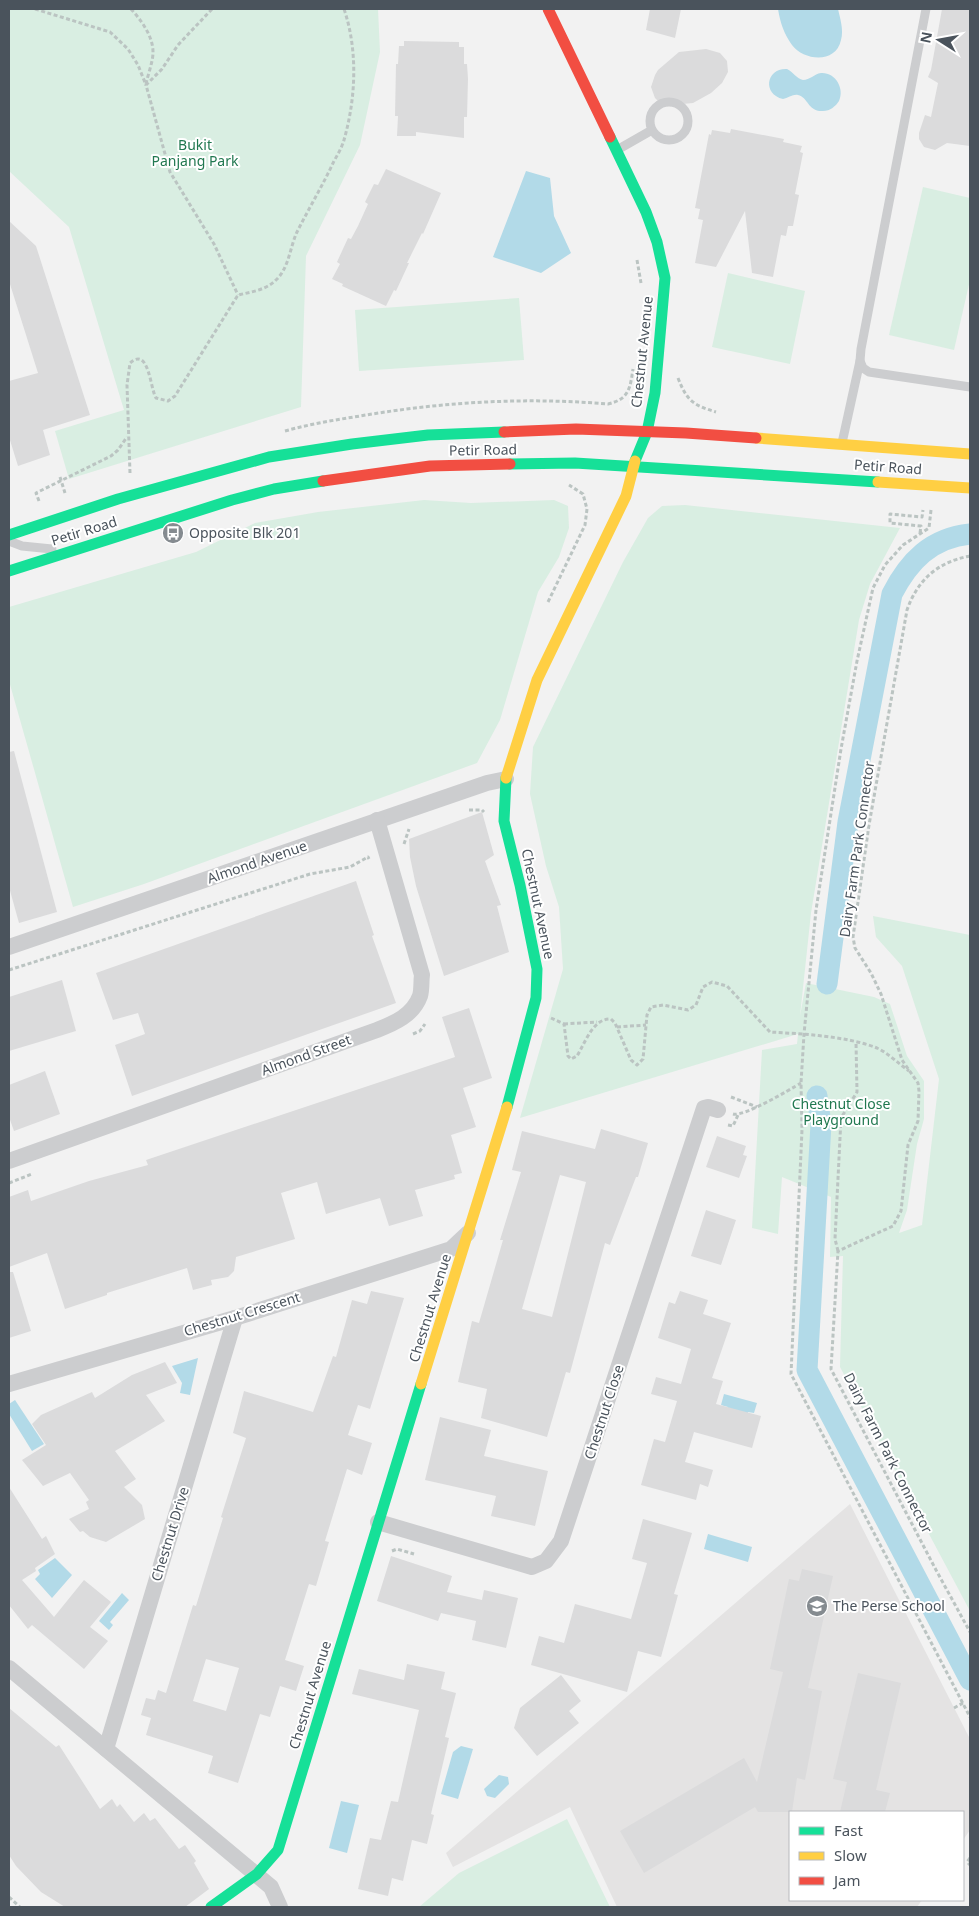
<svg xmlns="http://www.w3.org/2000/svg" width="979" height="1916" viewBox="0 0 979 1916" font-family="'Noto Sans',sans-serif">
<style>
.education{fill:#e4e3e3}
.green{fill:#d9eee2}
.water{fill:#b2dae8}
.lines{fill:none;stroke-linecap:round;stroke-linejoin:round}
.canal{stroke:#b2dae8;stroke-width:21}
.building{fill:#dbdbdc;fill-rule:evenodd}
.path{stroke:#bbc4c2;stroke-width:3;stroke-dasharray:4 2.5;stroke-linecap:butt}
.lane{stroke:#cccdcf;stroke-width:9}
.street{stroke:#cccdcf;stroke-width:16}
.fast{stroke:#16e098;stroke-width:11}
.slow{stroke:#ffcf43;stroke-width:11}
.jam{stroke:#f24e42;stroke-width:11}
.labels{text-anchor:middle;stroke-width:4;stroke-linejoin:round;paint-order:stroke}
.park-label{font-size:14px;fill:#217850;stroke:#fff}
.street-label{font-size:14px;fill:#4a535c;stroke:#fff}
.poi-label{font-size:14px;fill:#4a535c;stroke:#fff;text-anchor:start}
</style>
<rect width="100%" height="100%" fill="#f2f2f2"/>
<polygon class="education" points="850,1504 970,1739 970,1830 963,1840 963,1812 790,1812 790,1900 922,1900 917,1907 617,1907 570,1807 453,1867 446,1853"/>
<g class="green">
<polygon points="9,9 378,9 380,52 360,145 306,256 301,407 69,479 55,431 124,410 69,227 9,171"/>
<polygon points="923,187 970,198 970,280 954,350 889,335"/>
<polygon points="728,273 805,291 790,364 712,347"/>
<polygon points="519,298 524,360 359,371 355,310"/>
<polygon points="424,500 471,503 554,500 568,506 569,528 559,557 538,592 500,720 477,763 144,884 73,907 9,681 9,607 196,552 255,523 318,512"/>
<polygon points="685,505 900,528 870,584 859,620 811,913 800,1016 806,983 874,997 890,1004 907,1056 924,1081 924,1119 917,1144 907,1210 899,1233 922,1225 939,1079 902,966 876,937 873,916 970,935 970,1611 840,1367 843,1256 830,1257 831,1197 782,1177 778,1234 752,1228 762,1050 797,1044 798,1034 520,1118 563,969 559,907 546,866 530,794 533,747 623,562 648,518 662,506"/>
<polygon points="567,1819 610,1907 419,1907 459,1873"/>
</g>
<g class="water">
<path d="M778 9H838C840 18 844 30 841 40 836 64 804 61 792 45 784 34 780 22 778 9Z"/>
<path d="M787 69C793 72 797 79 803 80 810 80 814 74 821 73 835 72 845 88 839 101 836 106 830 111 823 111 808 112 808 97 798 95 793 94 788 98 783 99 762 94 766 68 787 69Z"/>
<polygon points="526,171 550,178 554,216 571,253 541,273 493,257"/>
<polygon points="198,1358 190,1395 180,1393 182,1383 172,1366"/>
<polygon points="724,1394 757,1403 754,1413 748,1412 743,1429 723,1423 728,1407 721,1405"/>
<polygon points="15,1400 44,1444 32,1451 9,1414 9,1404"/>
<polygon points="708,1534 752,1547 748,1562 704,1549"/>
<polygon points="55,1558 72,1575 52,1598 35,1579 40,1574 38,1570"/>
<polygon points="122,1593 129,1600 110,1622 113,1625 109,1630 99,1621"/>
<polygon points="461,1746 473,1749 458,1799 441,1794 453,1752"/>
<polygon points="499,1775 508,1777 509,1784 495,1798 487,1796 484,1789"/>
<polygon points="341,1801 359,1805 347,1853 329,1848"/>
</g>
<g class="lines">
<g class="canal">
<path d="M827 984 848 822 892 594C909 561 931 538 970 534"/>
<polyline points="817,1096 821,1124 807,1370 970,1680"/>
</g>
</g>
<g class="building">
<polygon points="650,9 681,9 675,38 646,30"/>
<polygon points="942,9 970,9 970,146 947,143 935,150 924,147 919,139 919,133 925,115 931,117 938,83 928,77 931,70"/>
<polygon points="404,41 459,42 459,47 464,47 464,64 467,64 468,79 467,117 464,117 464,138 416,132 416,136 397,136 398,116 395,116 396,64 398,64 399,46 404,46"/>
<polygon points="706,49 720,53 727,61 728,72 722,83 711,93 693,103 672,105 659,102 655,98 651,87 655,75 658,70 679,52"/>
<polygon points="731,129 784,139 783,142 802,146 800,152 803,153 795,194 799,195 793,226 788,226 786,236 781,235 773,277 752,273 745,211 716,267 695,263 703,220 698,219 700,209 695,208 709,134 711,135 712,130 730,133"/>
<polygon points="386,169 441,193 423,234 422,233 407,263 409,263 396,291 394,290 386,306 342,286 343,284 332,279 340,264 337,262 348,238 351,239 358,226 368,204 365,202 374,184 378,185"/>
<polygon points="9,221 36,246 90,415 43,430 50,455 18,466 9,437 9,381 38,373 9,281"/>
<polygon points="14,751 57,912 19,923 9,887 9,752"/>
<polygon points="482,812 494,855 485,861 501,905 497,906 509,952 444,976 416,886 410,857 409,839"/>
<polygon points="356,881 374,935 372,936 396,1003 132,1096 115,1045 145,1034 138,1013 113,1020 96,973"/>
<polygon points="62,980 76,1031 9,1051 9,997"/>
<polygon points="469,1008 492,1078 463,1088 476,1127 451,1135 462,1173 454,1175 455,1179 415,1190 423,1216 389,1226 380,1198 326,1214 317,1182 281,1193 295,1239 236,1257 234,1271 228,1277 211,1280 212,1285 193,1290 187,1268 107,1293 107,1295 65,1309 47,1253 9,1267 9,1197 28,1190 31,1201 89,1181 148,1165 146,1160 455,1057 442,1017"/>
<polygon points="45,1071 60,1114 14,1131 9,1117 9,1085"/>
<path d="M601 1129 648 1143 638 1177H636L610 1245 605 1243 570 1373 566 1372 547 1437 481 1418 487 1389 458 1382 472 1321 479 1323 503 1240H500L521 1172 512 1170 522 1131 595 1149ZM560 1175 586 1182 552 1317 522 1309Z"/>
<polygon points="717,1136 746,1146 743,1155 747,1156 739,1178 706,1167"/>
<polygon points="706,1210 736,1220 721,1265 691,1256"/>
<polygon points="9,1272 13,1272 31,1331 9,1338"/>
<path d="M371 1291 404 1298 370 1409 358 1405 348 1435 372 1443 362 1475 347 1469 325 1541 329 1542 316 1586 309 1584 285 1660 304 1666 296 1691 280 1686 270 1717 260 1714 238 1783 208 1773 213 1756 146 1735 151 1718 141 1715 146 1698 155 1700 158 1690 166 1693 193 1605 196 1606 223 1518 221 1517 246 1438 233 1433 244 1391 313 1412 333 1356 336 1357 352 1300 367 1304ZM206 1659 239 1668 226 1711 193 1701Z"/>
<polygon points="680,1291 708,1300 703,1314 731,1323 712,1378 723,1381 716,1404 761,1416 752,1448 694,1432 685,1462 713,1470 708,1487 700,1484 696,1500 641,1485 654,1439 665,1442 677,1401 651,1394 656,1377 681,1384 691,1349 658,1338 669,1302 675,1304"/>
<polygon points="165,1362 177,1383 146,1395 165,1421 115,1451 136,1479 124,1487 142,1505 145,1519 106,1542 90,1537 83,1531 80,1532 69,1519 89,1509 86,1502 89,1500 70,1473 43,1486 22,1460 46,1445 32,1424 41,1415 92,1392 95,1398 132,1375"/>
<polygon points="440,1417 491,1430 484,1456 548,1471 535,1526 491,1516 496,1496 425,1480"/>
<polygon points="9,1487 42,1539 46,1536 55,1554 35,1568 36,1571 22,1580 54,1617 84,1580 111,1602 90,1627 108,1641 84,1669 32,1625 28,1629 9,1605"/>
<polygon points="643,1519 692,1533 674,1594 678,1595 661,1657 638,1651 627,1692 531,1665 539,1636 564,1643 575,1604 631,1619 647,1563 632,1559"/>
<polygon points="391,1556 452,1576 447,1592 482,1600 484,1590 518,1598 506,1648 472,1640 476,1621 441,1613 438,1621 377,1601"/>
<polygon points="802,1569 833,1576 808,1688 822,1691 805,1780 797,1778 792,1812 758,1812 755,1807 644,1873 620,1831 744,1758 757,1782 783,1672 770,1669 789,1579 799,1581"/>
<polygon points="407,1664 445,1672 441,1689 456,1693 445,1737 449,1738 431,1814 434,1815 427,1844 412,1840 403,1881 392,1878 388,1896 358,1889 370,1838 381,1840 391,1801 398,1802 419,1710 352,1694 359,1669 404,1680"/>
<polygon points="858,1673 901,1683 876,1790 890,1793 885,1812 840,1812 847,1782 833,1779"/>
<polygon points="561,1675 581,1701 569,1711 579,1723 537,1756 514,1728 520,1708"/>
<polygon points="9,1708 56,1747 59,1745 100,1809 112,1799 117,1807 120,1804 134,1822 144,1813 150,1821 155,1818 179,1849 185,1845 196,1861 194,1863 209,1889 185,1907 65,1907 41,1892 16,1866 9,1855"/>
</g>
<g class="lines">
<g class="path">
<polyline points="35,9 110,32 128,49 138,65 146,85"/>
<path d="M131 9C141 20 153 36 153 52 153 62 148 74 146 84"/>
<polyline points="212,9 178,45 162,69 146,85 170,172 214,244 238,295"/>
<polyline points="637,260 641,283"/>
<path d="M678 378C687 401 693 405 716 412"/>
<path d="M285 431C310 424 335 420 360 416 442 402 525 397 608 404 629 399 630 389 633 369"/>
<path d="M130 473 127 385 130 363C149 346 150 388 156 398L168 401 175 396 238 295C251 292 266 290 276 280 289 268 290 247 297 232 309 208 323 185 334 161 338 154 342 147 344 140 356 98 358 50 344 9"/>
<polyline points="60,477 65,493"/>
<polyline points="39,501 36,493 111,456 118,450 127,437"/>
<polyline points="931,510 929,528 903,545 885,565 873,588 857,661 841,749 816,910 804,1034 801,1083 802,1130 791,1374 970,1717"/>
<polyline points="920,533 921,526 890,523 890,514 922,517 923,510"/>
<path d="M970 556C938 562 918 579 907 610L869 825 853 937 855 948 871 973 881 994 902 1060 918 1083 919 1091 918 1121 908 1145 901 1211 893 1226 838 1251 831 1369 936 1570 970 1632"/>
<polyline points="548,602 585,525 587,509 583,494 569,485"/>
<polyline points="469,810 482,810 484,812"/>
<polyline points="404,844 409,829"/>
<polyline points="9,970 310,874 350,867 368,857 369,859"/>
<path d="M551 1018 564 1024 568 1056 571 1059 577 1056C585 1043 593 1018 611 1019L615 1023 631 1060 637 1065 643 1059 647 1015 651 1007 663 1005 688 1010 696 1005 703 987 712 982 727 986 770 1032C804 1034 846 1036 877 1048 888 1053 899 1064 909 1071"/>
<polyline points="564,1024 597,1022"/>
<polyline points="617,1027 646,1025"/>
<polyline points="413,1034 420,1031 425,1024"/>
<polyline points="731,1097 757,1107"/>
<path d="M733 1114C744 1117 789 1090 801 1083"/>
<polyline points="728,1125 733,1126 738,1115"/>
<polyline points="9,1183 32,1174"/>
<polyline points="838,1251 835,1239 841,1118 857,1092 856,1042"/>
<polyline points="392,1551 397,1549 414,1554"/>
<polyline points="954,1708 963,1703"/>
<polyline points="970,1858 967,1862 970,1865"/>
<polyline points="9,1897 20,1907"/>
</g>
<g class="lane">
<circle cx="669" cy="121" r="19"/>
<polyline points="617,150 652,130"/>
<polyline points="860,361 863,368 869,372 970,387"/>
<polyline points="842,443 860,361 861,349 926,9"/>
<polyline points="9,541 22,546 52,549"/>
</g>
<g class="street">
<polyline points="9,947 487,783 506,779"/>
<path d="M9 1161 377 1030C395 1023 413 1015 420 996 422 990 421 981 422 975L377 820"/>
<polyline points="9,1384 235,1318 451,1249 468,1233"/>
<polyline points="378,1522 532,1567 546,1561 561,1541 704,1108 708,1107 718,1110"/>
<polyline points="9,1668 271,1887 280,1907"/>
<polyline points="106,1749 235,1318"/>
</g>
<g class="fast">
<polyline points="610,137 646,212 657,242 665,278 655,393 647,432 635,461"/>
<polyline points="510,464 575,463 878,482"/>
<polyline points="9,535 118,499 269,457 352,444 428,435 504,432"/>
<polyline points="9,571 232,500 274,489 323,481"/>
<polyline points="506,778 504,821 520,885 537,969 536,998 507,1107"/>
<polyline points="211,1907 257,1874 278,1850 421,1384"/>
</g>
<g class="slow">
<polyline points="756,438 970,454"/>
<polyline points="878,482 970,488"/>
<polyline points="506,778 537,680 626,496 635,461"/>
<polyline points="421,1384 507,1107"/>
</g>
<g class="jam">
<polyline points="548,9 610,137"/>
<polyline points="504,432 576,429 686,433 756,438"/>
<polyline points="323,481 430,466 510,464"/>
</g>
</g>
<defs>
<g id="bus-disc" transform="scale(1.125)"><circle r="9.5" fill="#858b90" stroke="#fff"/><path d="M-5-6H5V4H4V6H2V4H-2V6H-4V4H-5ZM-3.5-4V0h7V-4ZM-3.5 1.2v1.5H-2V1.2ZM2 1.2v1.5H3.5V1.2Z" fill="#fff"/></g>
<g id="school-disc" transform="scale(1.125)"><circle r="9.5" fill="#858b90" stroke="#fff"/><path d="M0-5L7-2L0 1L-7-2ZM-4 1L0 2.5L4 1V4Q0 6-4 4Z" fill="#fff"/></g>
</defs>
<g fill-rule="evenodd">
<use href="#bus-disc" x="173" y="533"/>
<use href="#school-disc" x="817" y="1606"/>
</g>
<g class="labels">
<g class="park-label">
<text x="195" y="150">Bukit<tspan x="195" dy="16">Panjang Park</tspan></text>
<text x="841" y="1109">Chestnut Close<tspan x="841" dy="16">Playground</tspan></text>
</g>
<g class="street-label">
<text transform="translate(642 352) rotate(-84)" y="5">Chestnut Avenue</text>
<text transform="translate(483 450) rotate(-1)" y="5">Petir Road</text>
<text transform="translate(888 467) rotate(4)" y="5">Petir Road</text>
<text transform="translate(84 531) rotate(-17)" y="5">Petir Road</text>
<text transform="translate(857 849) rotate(-82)" y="5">Dairy Farm Park Connector</text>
<text transform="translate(257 862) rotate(-19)" y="5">Almond Avenue</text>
<text transform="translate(538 904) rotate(78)" y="5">Chestnut Avenue</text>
<text transform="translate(306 1055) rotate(-20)" y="5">Almond Street</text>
<text transform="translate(430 1308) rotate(-73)" y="5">Chestnut Avenue</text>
<text transform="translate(242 1314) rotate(-17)" y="5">Chestnut Crescent</text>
<text transform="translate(604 1412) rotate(-72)" y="5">Chestnut Close</text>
<text transform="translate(888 1453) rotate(63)" y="5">Dairy Farm Park Connector</text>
<text transform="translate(170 1534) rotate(-73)" y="5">Chestnut Drive</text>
<text transform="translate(310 1695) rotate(-73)" y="5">Chestnut Avenue</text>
</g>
<g class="poi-label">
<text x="189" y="538">Opposite Blk 201</text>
<text x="833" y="1611">The Perse School</text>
</g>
</g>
<rect width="979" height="1916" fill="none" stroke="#4a535c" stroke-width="20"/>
<rect x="789" y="1811" width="175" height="90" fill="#ffffff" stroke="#b7babe"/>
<rect x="799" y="1827" width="25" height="8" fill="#16e098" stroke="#b7babe"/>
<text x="834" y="1836" font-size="15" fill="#4a535c">Fast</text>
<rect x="799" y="1852" width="25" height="8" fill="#ffcf43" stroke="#b7babe"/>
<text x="834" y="1861" font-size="15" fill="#4a535c">Slow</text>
<rect x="799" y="1877" width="25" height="8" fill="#f24e42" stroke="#b7babe"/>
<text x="834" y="1886" font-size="15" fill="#4a535c">Jam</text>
<g transform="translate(939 40) rotate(281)" stroke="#ffffff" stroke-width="4" paint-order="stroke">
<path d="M0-4L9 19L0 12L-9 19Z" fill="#4a535c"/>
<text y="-8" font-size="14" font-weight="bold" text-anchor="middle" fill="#4a535c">N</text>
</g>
</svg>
